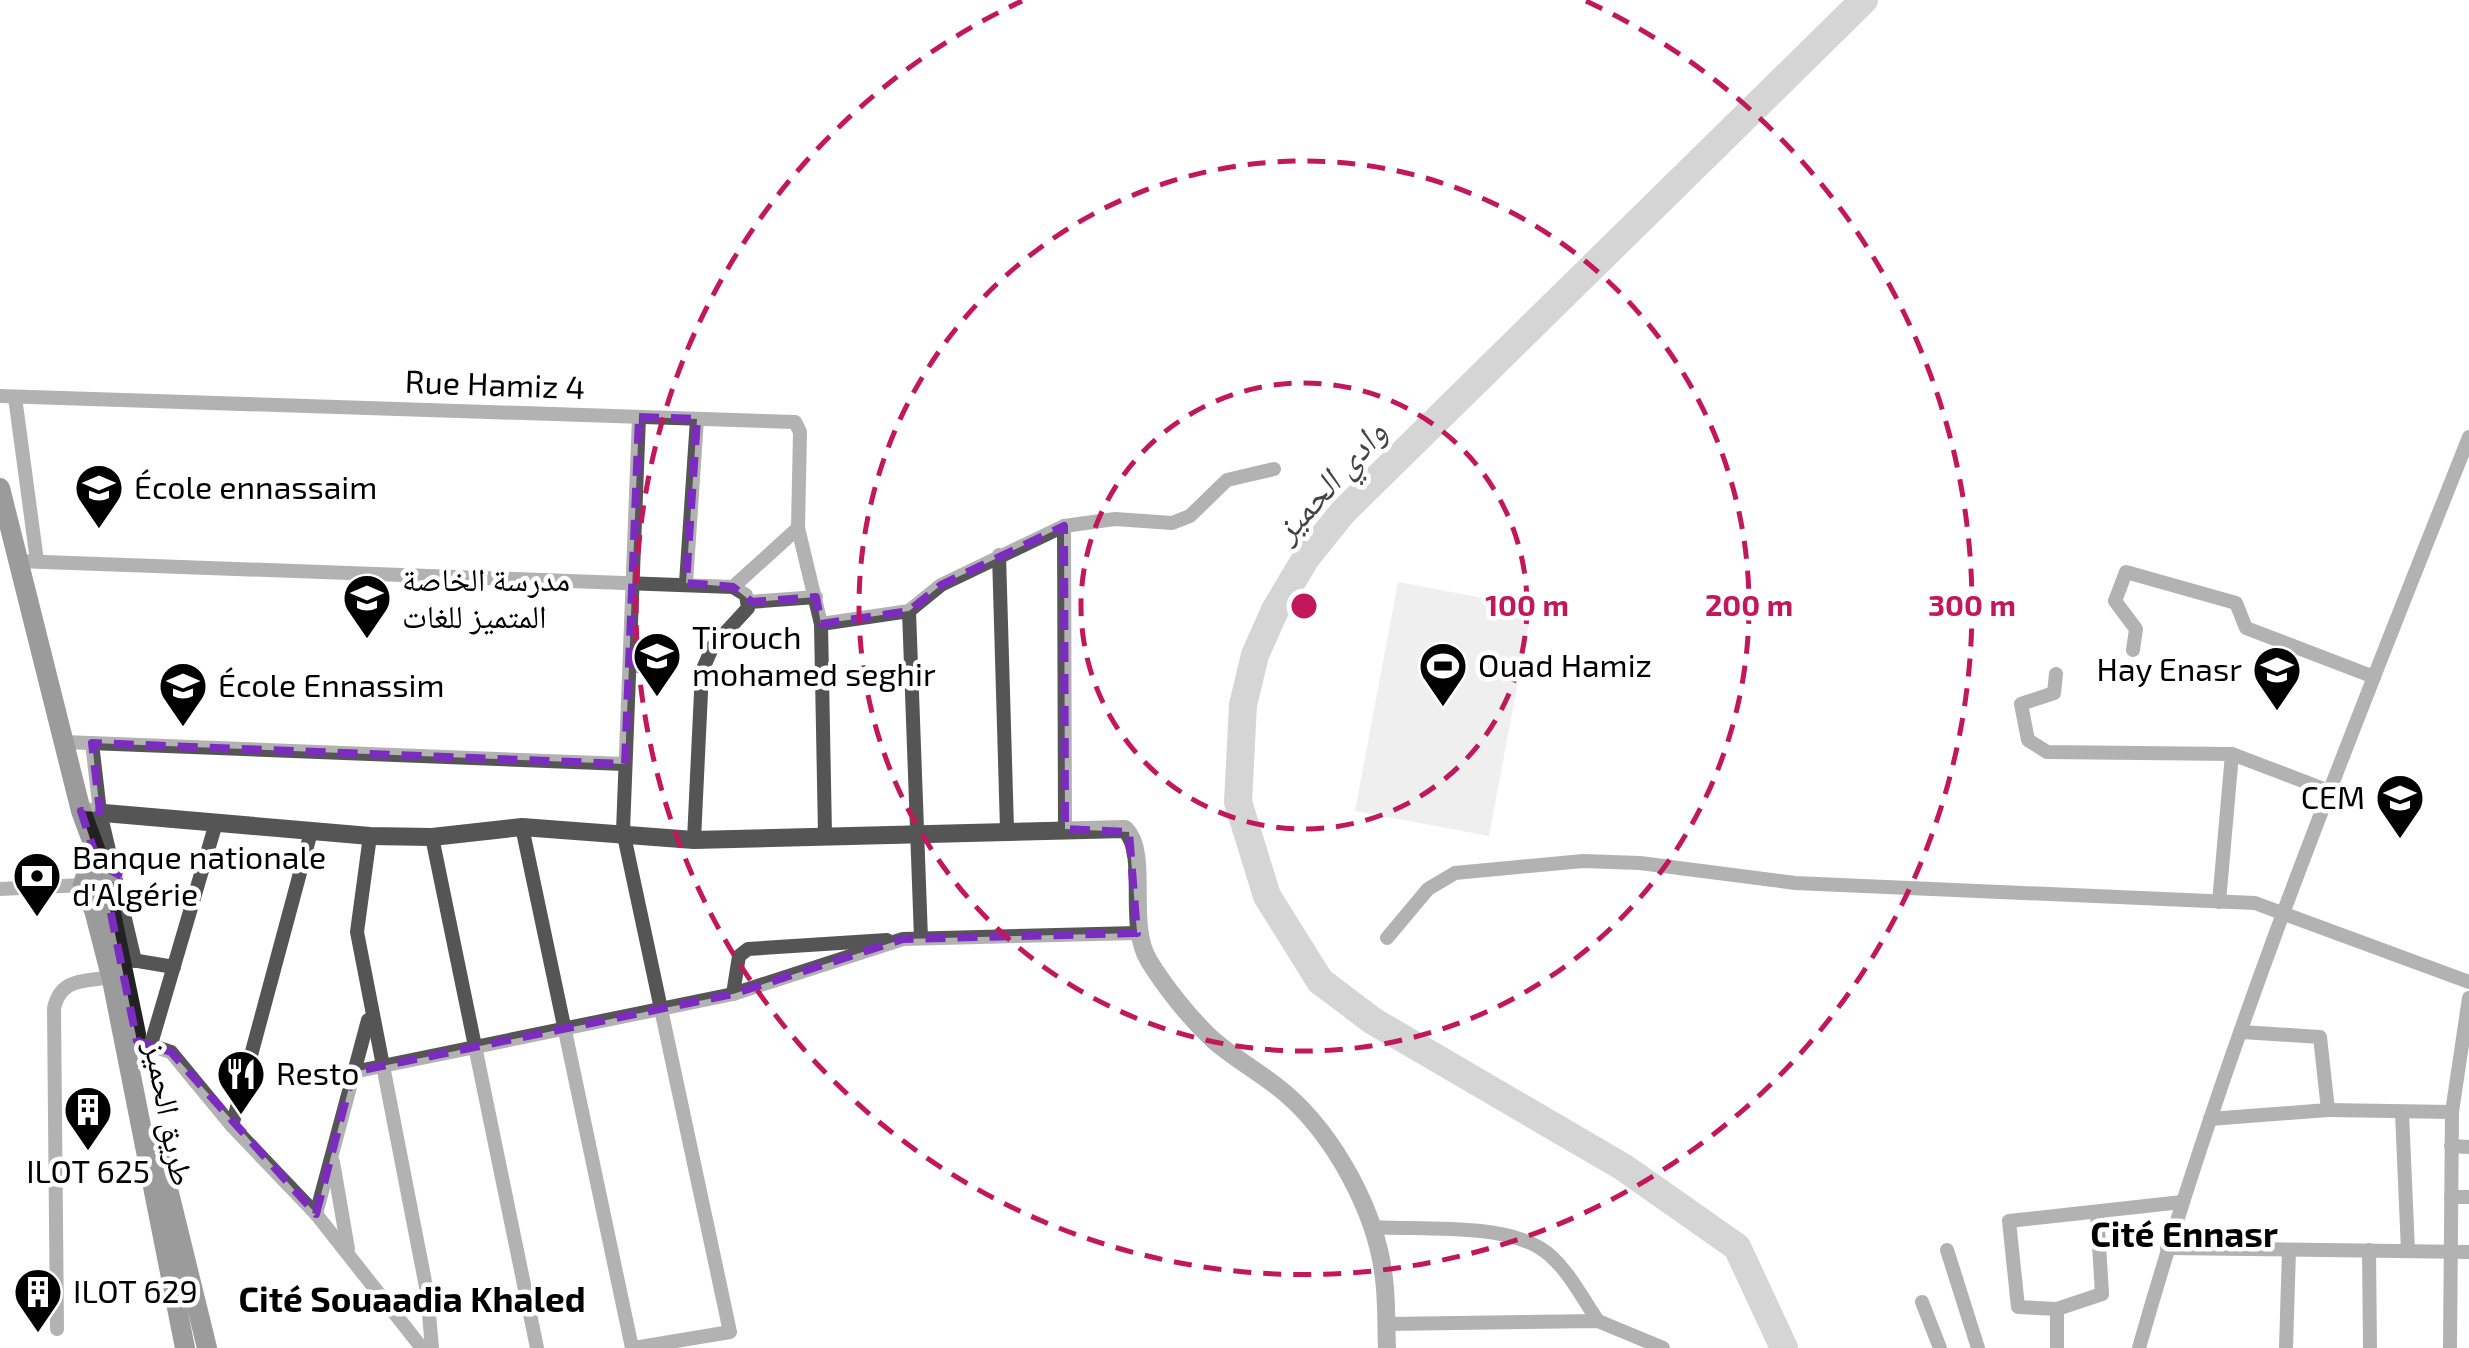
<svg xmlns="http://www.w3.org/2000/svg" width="2469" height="1348" viewBox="0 0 2469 1348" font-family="'Exo 2','Noto Naskh Arabic',sans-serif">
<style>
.green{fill:#dcdcdc}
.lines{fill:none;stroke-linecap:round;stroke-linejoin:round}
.river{stroke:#a3a3a3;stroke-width:28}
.minor{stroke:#555;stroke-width:14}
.tertiary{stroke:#555;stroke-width:18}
.secondary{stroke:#222;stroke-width:20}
.marked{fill:none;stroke:#7b2cbf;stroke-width:8;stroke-dasharray:20 12;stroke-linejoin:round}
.ring{fill:none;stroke:#c2185b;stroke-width:5;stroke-dasharray:18 12}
.labels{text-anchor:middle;stroke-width:9;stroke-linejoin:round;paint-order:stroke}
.street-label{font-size:32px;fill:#000;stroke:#fff}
.poi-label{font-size:32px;fill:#000;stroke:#fff;text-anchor:start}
.water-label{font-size:35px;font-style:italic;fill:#444;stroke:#fff}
.neighbourhood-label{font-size:35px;font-weight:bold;fill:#000;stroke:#fff}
.centre{fill:#c2185b;stroke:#fff;stroke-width:5}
.ring-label{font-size:30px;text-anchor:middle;font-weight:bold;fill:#c2185b;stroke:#fff;stroke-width:9;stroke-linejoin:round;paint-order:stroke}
</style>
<rect width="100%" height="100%" fill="#fff"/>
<polygon class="green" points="1398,582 1532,607 1489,836 1355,811"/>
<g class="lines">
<polyline class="river" points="1784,1348 1737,1247 1623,1167 1373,1021 1320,981 1267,896 1238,802 1243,705 1255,655 1275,610 1306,558 1343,512 1864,0"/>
<g class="minor">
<polyline points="0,396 795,422 800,432 798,528 733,587"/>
<polyline points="15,397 37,561"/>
<polyline points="1064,526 1065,829"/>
<polyline points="798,528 821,624"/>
<polyline points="999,555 1007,829"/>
<polyline points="17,561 733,587 746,595 748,608 713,646 702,671 694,840"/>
<polyline points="686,583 697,419"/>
<polyline points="749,602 816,597"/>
<polyline points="909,611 921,938"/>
<polyline points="2133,650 2136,629 2115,601 2126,572 2236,603 2246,628 2374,677"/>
<polyline points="2056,674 2054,693 2021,704 2028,740 2047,752 2232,754 2329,791"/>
<polyline points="64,742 625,764"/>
<polyline points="92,743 100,812 135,961"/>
<polyline points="522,827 632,1348"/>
<polyline points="825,834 821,624 909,611 941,585 1064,526 1115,519 1172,523 1190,516 1227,480 1274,469"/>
<polyline points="370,836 357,932 427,1292 432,1348"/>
<polyline points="432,837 537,1348"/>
<polyline points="0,889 83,885"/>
<polyline points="2219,902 2232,754"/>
<polyline points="1387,938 1428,889 1455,873 1583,861 1640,863 1795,883 2255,903 2469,982"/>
<polyline points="126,959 174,967"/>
<polyline points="733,994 739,956 748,949 887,940"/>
<polyline points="137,1041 171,1052 232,1126 316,1214 422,1348"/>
<polyline points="151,1044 216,823"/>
<polyline points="353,1072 733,994 903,939 1137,933"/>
<polyline points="2328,1110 2452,1112"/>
<polyline points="2402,1113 2408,1251"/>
<polyline points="2210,1119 2328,1110 2320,1037 2242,1032"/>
<polyline points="232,1126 311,832"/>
<polyline points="2451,1146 2469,1147"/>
<polyline points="333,1162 348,1249"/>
<polyline points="2451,1197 2469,1197"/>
<polyline points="316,1214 368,1020"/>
<path d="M1371 1227C1419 1230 1500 1223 1540 1248 1565 1263 1582 1298 1598 1321"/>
<polyline points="2167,1248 2469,1252"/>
<polyline points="1947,1250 1978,1348"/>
<polyline points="2369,1250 2370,1348"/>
<polyline points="1922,1302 1940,1348"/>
<polyline points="2057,1309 2102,1294 2097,1212"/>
<polyline points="1386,1324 1598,1321 1663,1348"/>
<path d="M57 1329 54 1008C61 977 85 982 111 977"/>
<polyline points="634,1348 730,1332 623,831 639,417"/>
<polyline points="2057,1348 2057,1309 2018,1307 2009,1221 2182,1202"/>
<path d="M2139 1348C2227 1037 2350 737 2469 437"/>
<polyline points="2286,1348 2289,1250"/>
<polyline points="2450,1348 2452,1112 2469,998"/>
</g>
<path class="tertiary" d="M81 811 370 836 432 837 522 827 694 840 1125 829C1150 853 1126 924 1149 961 1165 987 1189 1017 1211 1038 1234 1059 1262 1073 1285 1093 1335 1136 1377 1213 1384 1279 1387 1302 1386 1325 1387 1348"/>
<g class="secondary">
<polyline points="0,488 81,811 102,868"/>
<polyline points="87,894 99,897 110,891 112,877 106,870 87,871 83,885 94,910 112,980 185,1348"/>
<polyline points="107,894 136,1034"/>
<polyline points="160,1156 207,1348"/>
</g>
</g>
<path d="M0 0H2469V1348H0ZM639 417 697 419 686 583 733 587 752 602 816 597 821 624 909 611 941 585 1064 526 1065 829 1129 832 1137 933 903 939 733 994 353 1072 316 1214 171 1052 137 1041 107 894 123 877 98 863 81 811 100 812 92 743 625 764Z" fill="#fff" fill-opacity=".55" fill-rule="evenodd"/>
<path class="marked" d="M639 417 697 419 686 583 733 587 752 602 816 597 821 624 909 611 941 585 1064 526 1065 829 1129 832 1137 933 903 939 733 994 353 1072 316 1214 171 1052 137 1041 107 894 123 877 98 863 81 811 100 812 92 743 625 764Z"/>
<g class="ring">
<circle cx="1304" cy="606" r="223"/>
<circle cx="1304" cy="606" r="445"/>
<path d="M1586 1A668 668 0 1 1 1022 1"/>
</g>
<defs>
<g id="university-pin" transform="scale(2.5)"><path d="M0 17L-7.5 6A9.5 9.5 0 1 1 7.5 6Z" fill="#000" stroke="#fff"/><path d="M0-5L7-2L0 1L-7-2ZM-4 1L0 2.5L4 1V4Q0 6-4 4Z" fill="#fff"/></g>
<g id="school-pin" transform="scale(2.5)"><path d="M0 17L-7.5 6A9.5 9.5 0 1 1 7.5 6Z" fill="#000" stroke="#fff"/><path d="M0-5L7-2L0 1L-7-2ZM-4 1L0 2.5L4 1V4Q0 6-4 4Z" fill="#fff"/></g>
<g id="stadium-pin" transform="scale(2.5)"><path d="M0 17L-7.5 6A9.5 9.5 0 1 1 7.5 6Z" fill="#000" stroke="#fff"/><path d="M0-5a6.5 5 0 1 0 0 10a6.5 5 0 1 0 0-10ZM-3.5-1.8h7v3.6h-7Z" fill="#fff"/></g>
<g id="bank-pin" transform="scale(2.5)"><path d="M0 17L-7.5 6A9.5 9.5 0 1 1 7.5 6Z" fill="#000" stroke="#fff"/><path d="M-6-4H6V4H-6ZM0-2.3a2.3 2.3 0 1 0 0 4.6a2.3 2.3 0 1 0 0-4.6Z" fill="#fff"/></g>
<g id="restaurant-pin" transform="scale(2.5)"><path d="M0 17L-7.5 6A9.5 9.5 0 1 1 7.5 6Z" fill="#000" stroke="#fff"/><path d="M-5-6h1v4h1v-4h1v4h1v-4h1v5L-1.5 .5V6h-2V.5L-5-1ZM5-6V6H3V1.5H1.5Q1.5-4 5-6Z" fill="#fff"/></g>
<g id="building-pin" transform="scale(2.5)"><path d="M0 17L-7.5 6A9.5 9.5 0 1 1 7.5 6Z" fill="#000" stroke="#fff"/><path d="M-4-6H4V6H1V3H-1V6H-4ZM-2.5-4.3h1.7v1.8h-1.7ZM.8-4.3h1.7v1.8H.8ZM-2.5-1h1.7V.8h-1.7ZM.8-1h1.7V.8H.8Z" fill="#fff"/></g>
</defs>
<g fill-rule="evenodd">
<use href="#university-pin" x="99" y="488"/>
<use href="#school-pin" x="367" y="598"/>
<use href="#university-pin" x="657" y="656"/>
<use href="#stadium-pin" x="1443" y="666"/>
<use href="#school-pin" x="2277" y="670"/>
<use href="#school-pin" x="183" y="686"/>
<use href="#school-pin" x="2400" y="798"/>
<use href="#bank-pin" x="37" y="876"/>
<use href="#restaurant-pin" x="241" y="1074"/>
<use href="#building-pin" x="88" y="1110"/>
<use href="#building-pin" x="38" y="1292"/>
</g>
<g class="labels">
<g class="street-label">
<text transform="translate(495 385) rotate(2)" y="11">Rue Hamiz 4</text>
<text transform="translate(169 1114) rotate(79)" y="11">طريق الحميز</text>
</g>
<g class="poi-label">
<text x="134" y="499">École ennassaim</text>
<text x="402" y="591">مدرسة الخاصة<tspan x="402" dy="37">المتميز للغات</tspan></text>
<text x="692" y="649">Tirouch<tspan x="692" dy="37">mohamed seghir</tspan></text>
<text x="1478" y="677">Ouad Hamiz</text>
<text x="2242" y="681" text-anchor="end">Hay Enasr</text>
<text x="218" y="697">École Ennassim</text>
<text x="2365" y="809" text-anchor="end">CEM</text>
<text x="72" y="869">Banque nationale<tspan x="72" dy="37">d'Algérie</tspan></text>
<text x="276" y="1085">Resto</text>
<text x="88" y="1183" text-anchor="middle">ILOT 625</text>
<text x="73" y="1303">ILOT 629</text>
</g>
<g class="water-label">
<text transform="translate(1330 481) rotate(-48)" y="12">وادي الحميز</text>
</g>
<g class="neighbourhood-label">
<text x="2184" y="1247">Cité Ennasr</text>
<text x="412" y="1312">Cité Souaadia Khaled</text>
</g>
</g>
<circle cx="1304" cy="606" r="15" class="centre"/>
<g class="ring-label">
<text x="1527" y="616">100 m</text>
<text x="1749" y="616">200 m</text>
<text x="1972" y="616">300 m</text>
</g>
</svg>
